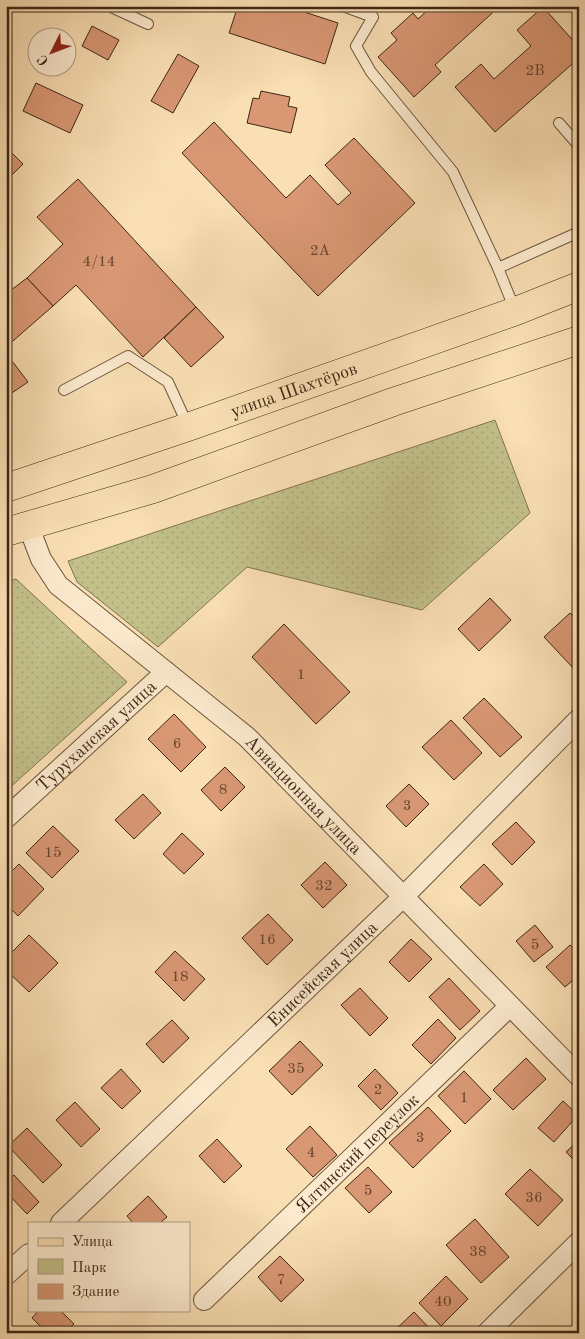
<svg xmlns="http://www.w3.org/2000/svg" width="585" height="1339" viewBox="0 0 585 1339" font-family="'Old Standard TT',serif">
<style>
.green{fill:url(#green-dots);stroke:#807450}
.building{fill:#d99774;stroke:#3d2715}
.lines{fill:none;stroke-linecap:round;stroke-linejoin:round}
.service-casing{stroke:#6c553d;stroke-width:12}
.minor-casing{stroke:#6c553d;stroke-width:22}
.primary-casing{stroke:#3d2715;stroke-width:29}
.service{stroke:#fceace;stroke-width:10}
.minor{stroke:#fceace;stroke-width:20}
.primary{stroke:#fadfb4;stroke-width:28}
.labels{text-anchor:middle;stroke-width:4;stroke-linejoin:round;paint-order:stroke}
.number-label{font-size:15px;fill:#64432d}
.street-label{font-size:18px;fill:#3d2715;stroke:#fceace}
</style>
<defs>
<pattern id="green-dots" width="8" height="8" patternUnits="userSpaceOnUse" patternTransform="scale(1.25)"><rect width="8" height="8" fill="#c3c08a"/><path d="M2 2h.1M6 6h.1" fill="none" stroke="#a8a576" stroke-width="1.8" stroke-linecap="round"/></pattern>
</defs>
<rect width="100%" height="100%" fill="#fadfb4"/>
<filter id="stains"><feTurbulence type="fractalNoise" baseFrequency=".004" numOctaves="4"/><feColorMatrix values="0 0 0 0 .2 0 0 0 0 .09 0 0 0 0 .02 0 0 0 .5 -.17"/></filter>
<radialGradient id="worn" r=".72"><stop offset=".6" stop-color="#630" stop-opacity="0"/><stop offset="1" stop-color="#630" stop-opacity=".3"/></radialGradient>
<g class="green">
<polygon points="495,420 530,513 422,610 247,567 158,647 77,582 68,561"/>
<polygon points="16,579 127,682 6,791 6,582"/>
</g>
<g class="building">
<polygon points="238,6 286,6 338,23 325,64 229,33"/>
<polygon points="432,6 500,6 435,65 441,72 414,97 378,57 397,40 391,33 413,13 418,19"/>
<polygon points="543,7 579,47 579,58 495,132 455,87 481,64 494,79 531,46 517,30"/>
<polygon points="92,26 119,40 108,60 82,46"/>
<polygon points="178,54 199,66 173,113 151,101"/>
<polygon points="36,83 83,105 70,133 23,111"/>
<polygon points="261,91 290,97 288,106 297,108 291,133 247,123 253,98 259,99"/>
<polygon points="214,122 286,198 310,175 338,205 351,193 325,165 354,138 415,203 318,296 182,153"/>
<polygon points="6,147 23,164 6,181"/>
<polygon points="78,179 196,307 143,357 76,285 53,306 27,278 63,244 37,217"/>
<polygon points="27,278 53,306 6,347 6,294"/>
<polygon points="196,307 224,337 191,367 164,338"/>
<polygon points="6,353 28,382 6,397"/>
<polygon points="490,598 511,620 479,651 458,629"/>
<polygon points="570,613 579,622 579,664 574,669 544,637"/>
<polygon points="284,624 350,692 316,724 252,657"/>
<polygon points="484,698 522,737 500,757 463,718"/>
<polygon points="174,714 206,747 181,772 148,739"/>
<polygon points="451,720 482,753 454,780 422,747"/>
<polygon points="225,767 245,787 221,811 201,790"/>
<polygon points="409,784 429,804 406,827 386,806"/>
<polygon points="143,794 161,813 134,839 115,820"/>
<polygon points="516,822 535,842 512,865 492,844"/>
<polygon points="53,826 79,851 52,878 26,853"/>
<polygon points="182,833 204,854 184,874 163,854"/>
<polygon points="325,862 347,885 323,908 301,885"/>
<polygon points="19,864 44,889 18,916 6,904 6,877"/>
<polygon points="484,864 503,884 480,906 460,887"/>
<polygon points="268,914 293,940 267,965 242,938"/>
<polygon points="535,925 553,947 534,962 516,941"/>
<polygon points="29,935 58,963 29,992 6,970 6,958"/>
<polygon points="411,939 432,959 409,982 389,962"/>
<polygon points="570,945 579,953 579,975 565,987 546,967"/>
<polygon points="175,951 205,979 184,1001 155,972"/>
<polygon points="449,978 480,1011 460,1030 429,997"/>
<polygon points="360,988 388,1018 370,1036 341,1005"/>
<polygon points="438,1019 456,1038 431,1064 412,1045"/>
<polygon points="172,1020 189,1038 163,1063 146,1044"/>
<polygon points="300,1041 323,1065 292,1095 269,1071"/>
<polygon points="526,1058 546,1079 513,1110 493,1090"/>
<polygon points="121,1069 141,1091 122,1109 101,1088"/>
<polygon points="375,1069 398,1093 381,1110 358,1086"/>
<polygon points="464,1071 491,1099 465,1124 438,1096"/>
<polygon points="563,1101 578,1115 554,1142 538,1128"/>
<polygon points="75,1102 100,1129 81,1147 56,1120"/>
<polygon points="428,1107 451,1131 413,1168 389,1143"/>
<polygon points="310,1126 337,1155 313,1177 286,1149"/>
<polygon points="27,1128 62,1165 43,1183 8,1146"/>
<polygon points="217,1139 242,1166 224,1183 199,1156"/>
<polygon points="579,1140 579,1165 566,1152"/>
<polygon points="368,1167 392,1192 369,1213 345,1188"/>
<polygon points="530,1169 563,1200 538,1226 505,1194"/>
<polygon points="14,1175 39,1202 27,1214 6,1192 6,1183"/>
<polygon points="148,1196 167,1217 160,1223 133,1223 127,1216"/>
<polygon points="475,1219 509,1257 481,1283 446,1245"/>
<polygon points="280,1256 304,1280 281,1302 258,1277"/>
<polygon points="446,1276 468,1299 441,1326 419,1303"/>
<polygon points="39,1310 60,1310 74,1324 65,1333 47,1333 32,1318"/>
<polygon points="414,1312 434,1333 398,1333 395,1330"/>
<polygon points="237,1328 241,1333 231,1333"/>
</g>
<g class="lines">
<g class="service-casing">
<g id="service">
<polyline points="109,6 148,24"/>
<polyline points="343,6 373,17 356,46 371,72 453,172 498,268"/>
<polyline points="559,123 579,146"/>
<polyline points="515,310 498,268 579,232"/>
<polyline points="64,390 128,356 168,382 188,426"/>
</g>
</g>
<g class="minor-casing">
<g id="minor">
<path id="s1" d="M28 525 41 559 58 585 247 737 579 1076"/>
<path id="s2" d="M6 818 166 672"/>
<path id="s3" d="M61 1223 403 897 579 719"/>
<polyline points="6,1275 29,1254"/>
<path id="s4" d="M204 1300 510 1006"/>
<polyline points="487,1333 579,1242"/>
</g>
</g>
<g class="primary-casing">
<g id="primary">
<path id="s5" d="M6 488 188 427 516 311 579 286"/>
<polyline points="6,532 153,489 393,402 579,340"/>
</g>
</g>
<use href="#service" class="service"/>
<use href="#minor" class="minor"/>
<use href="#primary" class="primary"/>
</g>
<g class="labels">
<g class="number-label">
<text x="535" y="75">2В</text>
<text x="320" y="255">2А</text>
<text x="99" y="266">4/14</text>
<text x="301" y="679">1</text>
<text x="177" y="748">6</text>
<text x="223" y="794">8</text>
<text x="407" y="810">3</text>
<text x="53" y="857">15</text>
<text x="324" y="890">32</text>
<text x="267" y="944">16</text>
<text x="535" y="949">5</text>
<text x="180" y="981">18</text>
<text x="296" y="1073">35</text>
<text x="378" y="1094">2</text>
<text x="464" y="1102">1</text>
<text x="420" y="1142">3</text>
<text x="311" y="1157">4</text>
<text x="368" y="1195">5</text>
<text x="534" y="1202">36</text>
<text x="478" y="1256">38</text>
<text x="281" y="1284">7</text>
<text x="443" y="1306">40</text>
</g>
<g class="street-label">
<text dy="6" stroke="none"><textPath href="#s5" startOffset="304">улица Шахтёров</textPath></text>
<text dy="6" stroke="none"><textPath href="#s2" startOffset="122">Туруханская улица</textPath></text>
<text dy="6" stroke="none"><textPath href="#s1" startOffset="391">Авиационная улица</textPath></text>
<text dy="6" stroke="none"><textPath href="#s3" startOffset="361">Енисейская улица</textPath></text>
<text dy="6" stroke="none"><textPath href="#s4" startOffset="212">Ялтинский переулок</textPath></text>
</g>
</g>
<rect width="585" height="1339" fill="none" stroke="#fadfb4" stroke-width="25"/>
<rect x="8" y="8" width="570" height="1324" fill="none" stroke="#3d2715" stroke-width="2.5"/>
<rect x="12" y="12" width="560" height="1314" fill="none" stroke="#3d2715"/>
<rect x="28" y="1222" width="162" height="90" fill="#fceace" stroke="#b09c84"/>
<rect x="38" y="1238" width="25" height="8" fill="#fadfb4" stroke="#b09c84"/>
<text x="72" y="1246" font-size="15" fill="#3d2715">Улица</text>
<rect x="38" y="1259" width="25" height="15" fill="#c3c08a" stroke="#b09c84"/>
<text x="72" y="1272" font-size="15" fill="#3d2715">Парк</text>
<rect x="38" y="1284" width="25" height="15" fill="#d99774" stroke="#b09c84"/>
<text x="72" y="1296" font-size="15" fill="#3d2715">Здание</text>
<g transform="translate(52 52) rotate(228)"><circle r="24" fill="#fceace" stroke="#b09c84"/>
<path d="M0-4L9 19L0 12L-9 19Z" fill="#8f2418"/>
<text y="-8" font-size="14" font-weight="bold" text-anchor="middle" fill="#3d2715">С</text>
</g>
<rect width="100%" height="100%" filter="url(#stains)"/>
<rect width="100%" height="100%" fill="url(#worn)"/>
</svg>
